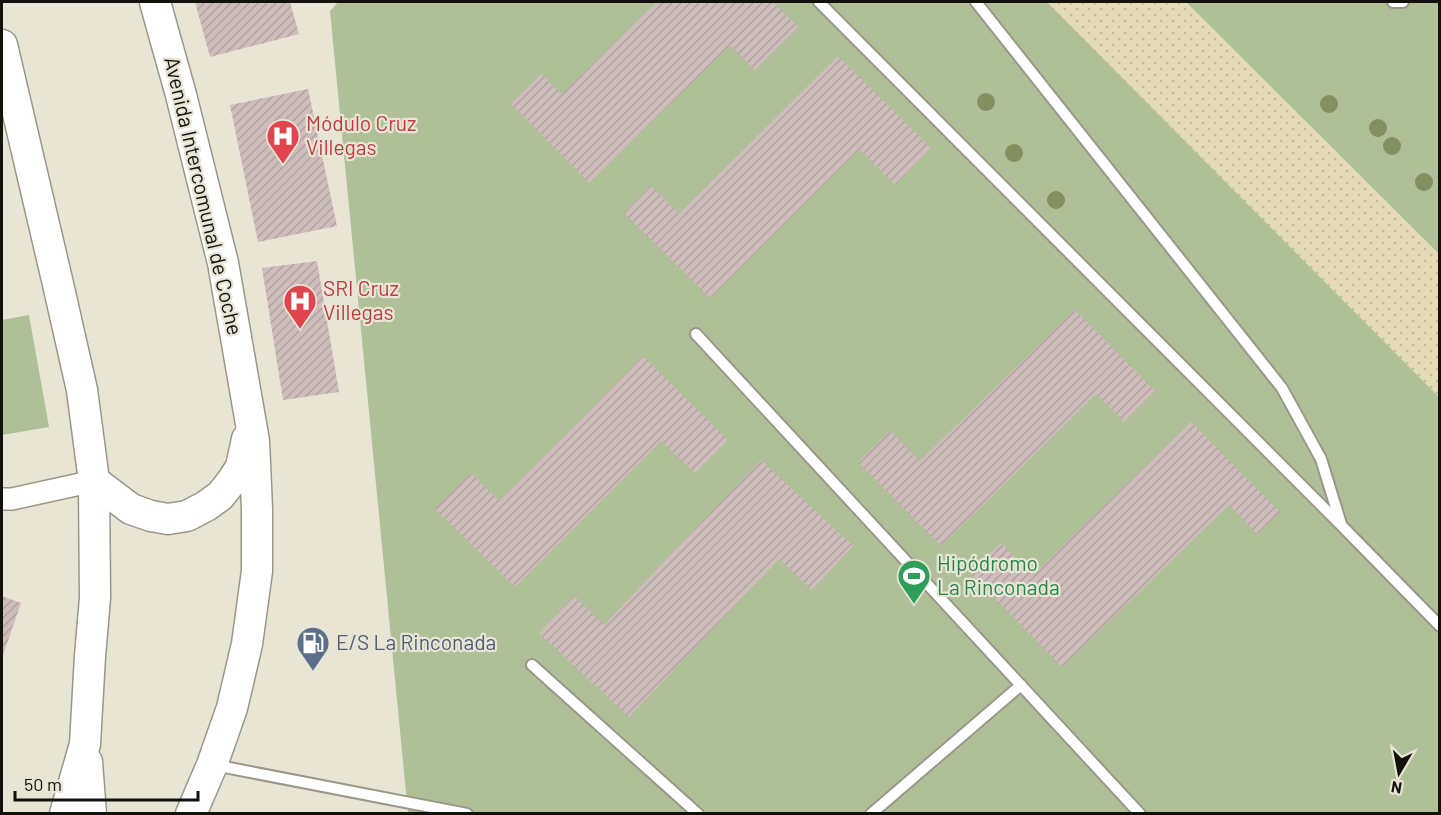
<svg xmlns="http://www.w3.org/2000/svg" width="1441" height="815" viewBox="0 0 1441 815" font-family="Barlow,sans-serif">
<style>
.sand{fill:url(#sand-dots)}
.pitch{fill:#afc098}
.building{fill:url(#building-hatch)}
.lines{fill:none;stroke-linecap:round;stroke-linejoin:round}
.service-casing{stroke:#9a9788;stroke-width:14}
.minor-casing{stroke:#9a9788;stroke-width:24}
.secondary-casing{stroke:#9a9788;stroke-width:33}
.service{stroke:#fff;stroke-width:10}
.minor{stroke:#fff;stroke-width:21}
.secondary{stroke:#fff;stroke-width:30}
.tree{fill:#848f60}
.labels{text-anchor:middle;stroke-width:4.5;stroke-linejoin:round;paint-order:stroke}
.health-label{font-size:21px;fill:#be3a42;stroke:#e8e5d5;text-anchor:start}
.street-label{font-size:21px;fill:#12110c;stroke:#e8e5d5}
.leisure-label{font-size:21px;fill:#27864d;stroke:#e8e5d5;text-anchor:start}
.service-label{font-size:21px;fill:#4e5e75;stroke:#e8e5d5;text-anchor:start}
</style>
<defs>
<pattern id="sand-dots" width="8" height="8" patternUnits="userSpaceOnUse" patternTransform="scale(1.5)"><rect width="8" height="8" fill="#e5dbb6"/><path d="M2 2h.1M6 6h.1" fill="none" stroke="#c3bb9b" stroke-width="1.8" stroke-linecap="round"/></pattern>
<pattern id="building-hatch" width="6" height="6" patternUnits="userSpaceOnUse" patternTransform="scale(1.5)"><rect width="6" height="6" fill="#cfbdbc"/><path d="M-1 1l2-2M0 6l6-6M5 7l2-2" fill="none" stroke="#b1a1a0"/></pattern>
</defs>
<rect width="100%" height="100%" fill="#e8e5d5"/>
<polygon class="sand" points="1047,2 1186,2 1439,254 1439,397"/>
<g class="pitch">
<polygon points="338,2 1047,2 1439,397 1439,813 408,813 330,11"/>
<polygon points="1186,2 1439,2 1439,254"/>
<polygon points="29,315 49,427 2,435 2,320"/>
</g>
<g class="building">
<polygon points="195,2 290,2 299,34 210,57"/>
<polygon points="657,2 773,2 798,27 755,70 730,45 589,183 511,104 541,74 562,94"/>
<polygon points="838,56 931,148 895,185 859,149 710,298 624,213 651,186 679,214"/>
<polygon points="308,89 337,226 258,242 230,105"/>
<polygon points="317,261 339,392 283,400 262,268"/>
<polygon points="1075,310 1155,391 1124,422 1096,394 941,546 858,462 890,431 920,461"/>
<polygon points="643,356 728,440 695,473 661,441 515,587 435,509 471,473 499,501"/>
<polygon points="1191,422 1280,512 1257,534 1229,505 1062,667 970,573 1001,543 1033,575"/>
<polygon points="761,460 853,546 812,590 779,559 629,717 539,633 574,596 604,625"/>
<polygon points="2,596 21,603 2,658"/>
</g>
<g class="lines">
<g class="service-casing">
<g id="service">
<polyline points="819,2 1341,525 1440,626"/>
<polyline points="976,2 1282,388 1321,459 1341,524"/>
<polyline points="1393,2 1403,2"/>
<polyline points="696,334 1140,814"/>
<polyline points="532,665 698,814"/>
<polyline points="214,765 467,814"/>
<polyline points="871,814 1021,685"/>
</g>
</g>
<g class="minor-casing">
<polyline id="minor" points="2,499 12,499 94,481"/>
</g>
<g class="secondary-casing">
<g id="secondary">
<polyline points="155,2 181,95 223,263 254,441 257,509 257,571 247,644 232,708 212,765 191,814"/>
<polyline points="2,45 58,284 82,390 94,481 95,598 90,656 85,744 65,814"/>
<polyline points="94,481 131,509 151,516 168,519 187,516 206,506 220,496 232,481 241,467 247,439"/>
<polyline points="87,762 91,814"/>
</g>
</g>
<use href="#service" class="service"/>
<use href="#minor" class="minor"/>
<use href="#secondary" class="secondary"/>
</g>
<g class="tree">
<circle cx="986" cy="102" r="9"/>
<circle cx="1329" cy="104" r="9"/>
<circle cx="1378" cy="128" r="9"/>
<circle cx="1392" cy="146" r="9"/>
<circle cx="1014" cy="153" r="9"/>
<circle cx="1424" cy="182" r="9"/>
<circle cx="1056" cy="200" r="9"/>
</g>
<defs>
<g id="hospital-pin" transform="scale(1.725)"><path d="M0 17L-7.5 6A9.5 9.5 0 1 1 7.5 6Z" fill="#e0444e" stroke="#e8e5d5"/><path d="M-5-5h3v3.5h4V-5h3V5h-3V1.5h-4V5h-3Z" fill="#fff"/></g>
<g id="stadium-pin" transform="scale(1.725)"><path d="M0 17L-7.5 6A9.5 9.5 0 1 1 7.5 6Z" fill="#2e9e5b" stroke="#e8e5d5"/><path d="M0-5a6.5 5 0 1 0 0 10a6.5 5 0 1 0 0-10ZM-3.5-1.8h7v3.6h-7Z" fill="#fff"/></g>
<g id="fuel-pin" transform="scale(1.725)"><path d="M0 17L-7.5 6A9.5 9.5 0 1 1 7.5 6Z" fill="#5c6f8a" stroke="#e8e5d5"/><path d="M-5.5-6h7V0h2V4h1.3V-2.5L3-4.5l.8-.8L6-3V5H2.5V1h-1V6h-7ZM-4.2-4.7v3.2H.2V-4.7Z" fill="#fff"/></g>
</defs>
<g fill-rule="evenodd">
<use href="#hospital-pin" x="283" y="136"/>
<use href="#hospital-pin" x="300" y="301"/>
<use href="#stadium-pin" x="914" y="576"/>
<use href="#fuel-pin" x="313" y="643"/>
</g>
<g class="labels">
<g class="health-label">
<text x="306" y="131">Módulo Cruz<tspan x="306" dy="24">Villegas</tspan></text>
<text x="323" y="296">SRI Cruz<tspan x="323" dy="24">Villegas</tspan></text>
</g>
<g class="street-label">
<text transform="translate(203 196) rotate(77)" y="7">Avenida Intercomunal de Coche</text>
</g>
<g class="leisure-label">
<text x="937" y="571">Hipódromo<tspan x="937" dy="24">La Rinconada</tspan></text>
</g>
<g class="service-label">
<text x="336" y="650">E/S La Rinconada</text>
</g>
</g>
<rect width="1441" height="815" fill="none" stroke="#12110c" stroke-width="6"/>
<g transform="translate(1399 773) rotate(190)" stroke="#e8e5d5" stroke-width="4.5" paint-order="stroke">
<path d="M0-4.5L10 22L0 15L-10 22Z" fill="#12110c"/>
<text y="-9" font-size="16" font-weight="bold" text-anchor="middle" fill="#12110c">N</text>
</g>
<path d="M15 791v9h183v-9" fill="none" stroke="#12110c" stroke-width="3"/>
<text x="24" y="791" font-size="18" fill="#12110c" stroke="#e8e5d5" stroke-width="4.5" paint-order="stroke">50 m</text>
</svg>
